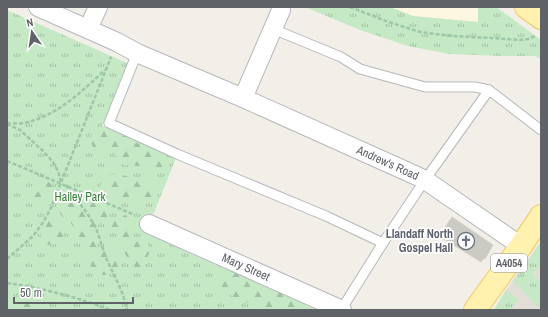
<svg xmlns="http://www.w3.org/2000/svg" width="548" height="317" viewBox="0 0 548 317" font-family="'Archivo Narrow',sans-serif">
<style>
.commercial{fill:#fef7e0}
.education{fill:#e1ded6}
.grass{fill:url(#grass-tufts)}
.forest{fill:url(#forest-firs)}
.building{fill:#cccac5;stroke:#d6d1c6}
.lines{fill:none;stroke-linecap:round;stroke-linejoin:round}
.service-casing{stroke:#b5b8bc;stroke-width:11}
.minor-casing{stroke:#b5b8bc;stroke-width:20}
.primary-casing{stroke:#f2c960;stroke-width:24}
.path{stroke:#9cc7a9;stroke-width:2.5;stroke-dasharray:4 2;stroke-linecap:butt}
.service{stroke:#fff;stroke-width:9}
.minor{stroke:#fff;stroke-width:18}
.primary{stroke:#fff2af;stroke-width:22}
.labels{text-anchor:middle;stroke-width:3.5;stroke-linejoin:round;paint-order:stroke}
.shield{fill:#fff;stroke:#8f9295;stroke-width:1}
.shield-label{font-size:11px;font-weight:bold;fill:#5f6368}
.street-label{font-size:12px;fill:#5f6368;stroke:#fff}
.park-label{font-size:12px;fill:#348238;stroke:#fff}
.worship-label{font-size:12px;font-weight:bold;fill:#5b616d;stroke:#fff;text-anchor:end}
</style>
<defs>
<pattern id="grass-tufts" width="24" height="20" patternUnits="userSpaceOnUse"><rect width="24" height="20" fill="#c5e8c5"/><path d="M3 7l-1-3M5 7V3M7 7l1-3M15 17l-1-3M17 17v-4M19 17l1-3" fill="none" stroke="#a3c0a4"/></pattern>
<pattern id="forest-firs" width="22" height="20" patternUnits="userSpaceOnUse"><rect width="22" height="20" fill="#c5e8c5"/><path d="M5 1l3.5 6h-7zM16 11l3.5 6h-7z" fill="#a3c0a4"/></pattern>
</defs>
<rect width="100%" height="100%" fill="#f1efe8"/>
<polygon class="commercial" points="390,7 478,7 478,22 413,16"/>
<polygon class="education" points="541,241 541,310 494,310 506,290"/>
<g class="grass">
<polygon points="305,7 390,7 413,16 478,22 478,7 496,7 541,40 541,59 535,56 502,56 449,54 408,46 360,30"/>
<polygon points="7,10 129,64 102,126 176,158 151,220 145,233 316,310 7,310"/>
<polygon points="541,242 541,264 532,274 541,284 541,310 513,281"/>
<polygon points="506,290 518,300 511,309 511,310 494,310"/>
</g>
<g class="forest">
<polygon points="103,127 119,129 137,143 166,150 171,157 171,163 161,168 125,165 118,161 114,152 94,150 90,139 94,130"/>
<path d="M111 174 123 175 132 178 142 177 149 179 155 186 154 198 145 203 138 202 132 198 123 199 116 200 108 197 105 199 108 217 94 228C92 236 95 243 99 250L112 251 118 256V271L106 275H99L93 270 86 256 85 249 82 241 70 221 60 214 61 204 67 198H72L90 191 98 189 104 181Z"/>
<path d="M39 179C49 180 52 183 55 193L51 201 43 204 35 200 31 187 35 181Z"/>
<path d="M126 215 130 220 131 235 134 239 141 240 148 244 150 252 146 259 142 262 141 269 137 271C133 267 133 264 130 260 128 257 125 255 124 252 118 239 125 237 112 227L111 222C116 218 119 216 126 215Z"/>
<path d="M51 218H55C63 227 65 233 59 243L49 245 42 241C39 232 43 223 51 218Z"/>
<path d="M232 269 239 271 248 279 258 283H269L305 304 308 310H267L257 303 241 302 233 296 227 293 220 292 215 285C218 275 221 272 232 269Z"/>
<path d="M22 295 33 296 42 305 43 310H7C7 301 15 299 22 295Z"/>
</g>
<polygon class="building" points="452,217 493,245 485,259 484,258 481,262 439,236"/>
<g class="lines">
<g class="service-casing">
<g id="service">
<polyline points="273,29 341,57 360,69 425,87 475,87 489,90"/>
<polyline points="137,53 109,123 177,154 326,216 383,243 425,180 489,90 541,130"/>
<polyline points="341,310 383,243"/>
</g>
</g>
<g class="minor-casing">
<g id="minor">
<path id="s1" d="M38 7 117 42 137 53 243 98 417 176 425 180 521 246"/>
<polyline points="88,29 98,7"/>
<polyline points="243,98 281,10"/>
<path id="s2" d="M149 224 342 310"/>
</g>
</g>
<g class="primary-casing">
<g id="primary">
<polyline points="526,7 541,18"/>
<polyline points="475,310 521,246 541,216"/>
</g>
</g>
<g class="path">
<polyline points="350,7 386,21 420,32 452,36 492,38 520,40 528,39 535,36"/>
<path d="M7 123C12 123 18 124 23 123 56 117 81 92 105 70"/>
<polyline points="7,124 20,130 43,151 53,162 58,171 61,183"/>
<polyline points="7,161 135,215"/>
<polyline points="66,185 87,213 96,228 106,258 118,283 123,295 127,310"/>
<polyline points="7,259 33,236 42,224 50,210 111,57"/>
<path d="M7 283C42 288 77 297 110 310"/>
</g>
<use href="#service" class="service"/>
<use href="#minor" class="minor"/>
<use href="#primary" class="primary"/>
</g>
<defs>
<g id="church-ring" transform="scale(0.9)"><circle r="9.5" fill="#fff" stroke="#6b7280" stroke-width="1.5"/><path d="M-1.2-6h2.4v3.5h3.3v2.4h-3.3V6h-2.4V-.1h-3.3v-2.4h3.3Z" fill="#6b7280"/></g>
</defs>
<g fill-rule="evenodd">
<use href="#church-ring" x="466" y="241"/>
</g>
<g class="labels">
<rect class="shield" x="491" y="254" width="36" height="18" rx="3"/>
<g class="shield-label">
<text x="509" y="267">A4054</text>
</g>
<g class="street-label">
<text dy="4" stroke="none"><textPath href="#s1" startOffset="383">Andrew's Road</textPath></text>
<text dy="4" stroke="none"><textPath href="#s2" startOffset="106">Mary Street</textPath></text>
</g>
<g class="park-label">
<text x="80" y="201">Hailey Park</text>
</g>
<g class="worship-label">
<text x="453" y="238">Llandaff North<tspan x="453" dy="14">Gospel Hall</tspan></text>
</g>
</g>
<rect width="548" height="317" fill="none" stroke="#5f6368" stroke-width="16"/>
<g transform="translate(32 32) rotate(347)" stroke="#ffffff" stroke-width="3" paint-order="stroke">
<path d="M0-3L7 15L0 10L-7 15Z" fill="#5f6368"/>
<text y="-6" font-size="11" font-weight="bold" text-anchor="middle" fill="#5f6368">N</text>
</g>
<path d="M14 297v6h119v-6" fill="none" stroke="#5f6368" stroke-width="2"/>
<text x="20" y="297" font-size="12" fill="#5f6368" stroke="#ffffff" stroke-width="3" paint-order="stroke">50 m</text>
</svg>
